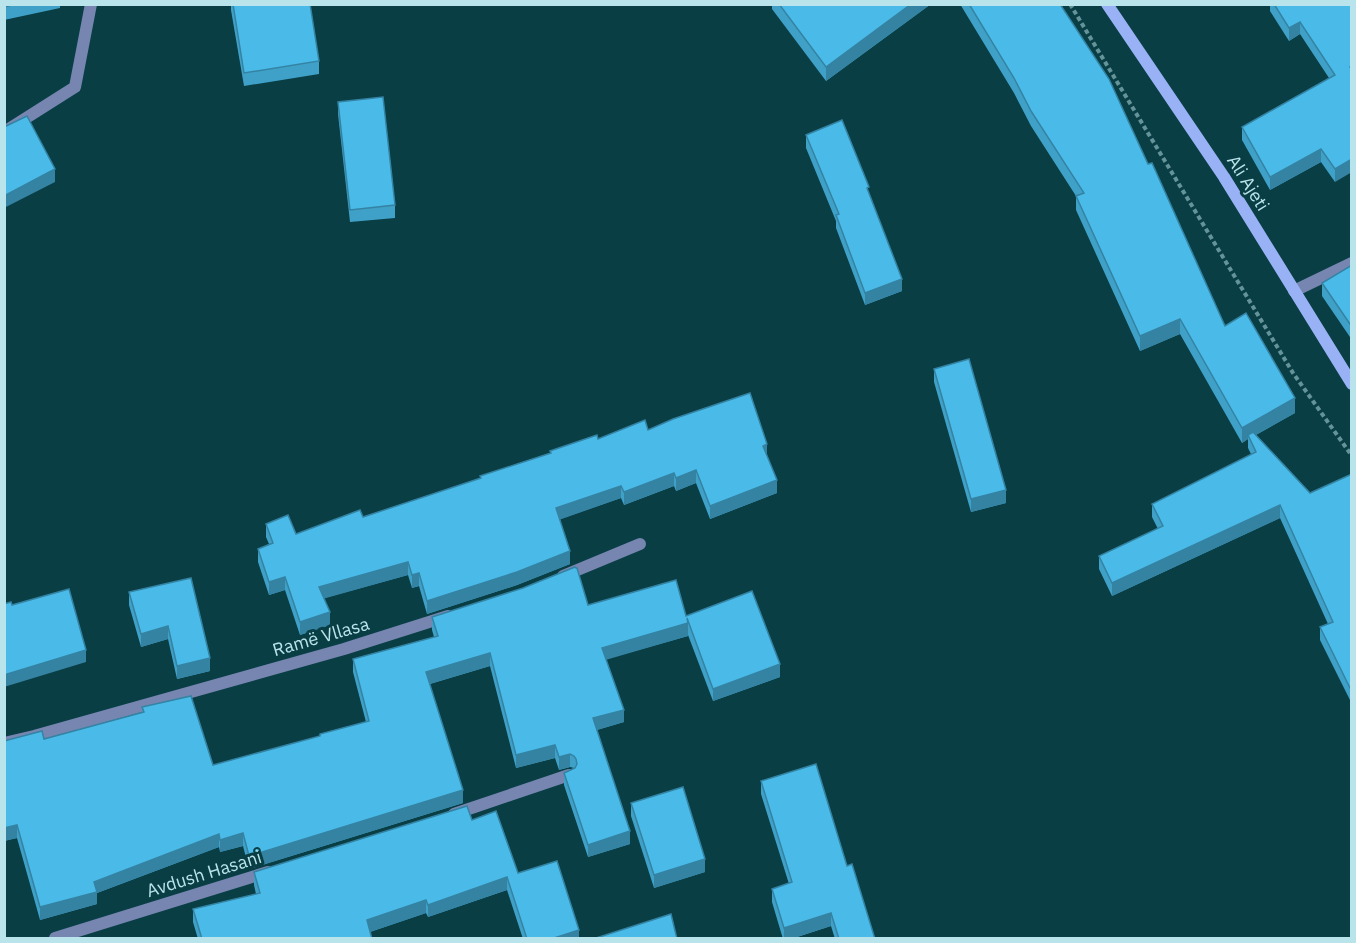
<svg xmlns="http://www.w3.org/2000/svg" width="1356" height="943" viewBox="0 0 1356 943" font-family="'IBM Plex Sans',sans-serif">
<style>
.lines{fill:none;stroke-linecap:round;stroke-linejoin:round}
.path{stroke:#64939a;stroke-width:4;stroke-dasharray:4.5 3;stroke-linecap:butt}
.minor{stroke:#7686b1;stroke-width:12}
.secondary{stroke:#99b2f6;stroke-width:12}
.wall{fill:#40a1c8}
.shaded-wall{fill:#3483a3}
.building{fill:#4abbe9;stroke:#3483a3;stroke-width:1.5}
.labels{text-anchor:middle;stroke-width:6;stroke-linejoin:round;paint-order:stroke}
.street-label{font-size:18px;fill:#bae4eb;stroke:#093e45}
</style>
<rect width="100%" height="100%" fill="#093e45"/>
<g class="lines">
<polyline class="path" points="1070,4 1293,373 1352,456"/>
<g class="minor">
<polyline points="4,132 75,87 91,4"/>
<polyline points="1294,291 1352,263"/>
<polyline points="563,576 640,544"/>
<polyline points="4,743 34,736 344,649 448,616"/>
<polyline points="454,814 569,775"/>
<polyline points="55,938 268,872"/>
</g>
<polyline class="secondary" points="1107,4 1224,177 1352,384"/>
</g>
<g class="wall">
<polygon points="4,4 60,4 60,8 4,20"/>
<polygon points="231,4 310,4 319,61 319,74 244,86 231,10"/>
<polygon points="772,4 931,4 826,81 772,9"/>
<polygon points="960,4 1060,4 1148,164 1225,326 1295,413 1256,435 1310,493 1352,474 1352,704 1320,640 1320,627 1328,624 1280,518 1112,596 1099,569 1099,556 1158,529 1152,517 1152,504 1251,454 1248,448 1248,439 1242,443 1180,334 1140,351 1076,210 1076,196 1031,126 1014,93"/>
<polygon points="1270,4 1352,4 1335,182 1321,162 1270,190 1242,140 1242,127 1329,78 1300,34 1289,41 1270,11"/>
<polygon points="338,102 395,205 395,218 350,222 338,114"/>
<polygon points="806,135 869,195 902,291 865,305 836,228 836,221 806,148"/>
<polygon points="1352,265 1352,340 1322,296 1322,283"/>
<polygon points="934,369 1006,503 971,512 934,382"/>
<polygon points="648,430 767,455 777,493 710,519 696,483 676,491 674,486 624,505 621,498 560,519 570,564 517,585 427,614 419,586 412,588 408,575 324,598 330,625 300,635 285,590 269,595 258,562 258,549 269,544 266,537 266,524 296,534 363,517 480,478 480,476 550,453 550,451 598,439"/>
<polygon points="191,578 210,671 177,679 168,639 141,647 129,605 129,592"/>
<polygon points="588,605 686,616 780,677 713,701 688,635 688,636 606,659 624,722 597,730 630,844 588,857 564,785 564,773 574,768 570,767 559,770 555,758 516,768 490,666 430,684 463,803 249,869 243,846 220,852 219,847 97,893 97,904 40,920 17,838 4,841 4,741 44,739 142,712 142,707 213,765 320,736 320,734 366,722 353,672 353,659 434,637 432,630 432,617"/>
<polygon points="761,781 847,866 875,939 835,939 831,926 791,939 783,939 772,902 772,889 789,884 761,794"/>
<polygon points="631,803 705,872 654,888 631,816"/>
<polygon points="472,820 518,873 579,939 523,939 507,890 428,917 426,913 370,932 372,939 198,939 193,922 193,909 256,894 254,885 254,872"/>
</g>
<g class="shaded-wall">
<polygon points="911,4 931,4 826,81 826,67"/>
<polygon points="1300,22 1300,34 1289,41 1289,28"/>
<polygon points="1321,149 1321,162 1270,190 1270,177"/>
<polygon points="1352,159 1352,172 1335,182 1335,169"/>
<polygon points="55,169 55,182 4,208 4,196"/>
<polygon points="902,279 902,291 865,305 865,293"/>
<polygon points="1180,319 1180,334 1140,351 1140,336"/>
<polygon points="1295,398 1295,413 1250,438 1248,435 1248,439 1242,443 1242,428"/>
<polygon points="767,444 767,457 763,446"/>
<polygon points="696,470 696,483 676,491 676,478"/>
<polygon points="674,473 674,486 624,505 624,492"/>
<polygon points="777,480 777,493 710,519 710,506"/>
<polygon points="621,486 621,498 556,521 556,508"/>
<polygon points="1006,490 1006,503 971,512 971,499"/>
<polygon points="1280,505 1280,518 1112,596 1112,583"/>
<polygon points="570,551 570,564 517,585 427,614 427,601"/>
<polygon points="408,562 408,575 319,600 319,587"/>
<polygon points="419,573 419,586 412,588 412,575"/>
<polygon points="285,577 285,590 269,595 269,582"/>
<polygon points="330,612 330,625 300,635 300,622"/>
<polygon points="688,623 688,636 602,661 602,648"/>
<polygon points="168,626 168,639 141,647 141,634"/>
<polygon points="86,650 86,662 4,687 4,675"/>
<polygon points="490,653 490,666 426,685 426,672"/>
<polygon points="210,658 210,671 177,679 177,666"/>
<polygon points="780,664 780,677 713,701 713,689"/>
<polygon points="624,710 624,722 593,731 593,718"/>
<polygon points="555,745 555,758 516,768 516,755"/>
<polygon points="570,754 570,767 559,770 559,757"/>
<polygon points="463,790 463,803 249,869 249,856"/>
<polygon points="17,825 17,838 4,841 4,828"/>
<polygon points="630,831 630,844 588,857 588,845"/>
<polygon points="243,833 243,846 220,852 220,840"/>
<polygon points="219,834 219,847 97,893 97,904 40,920 40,907 94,882"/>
<polygon points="705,859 705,872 654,888 654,875"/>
<polygon points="507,877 507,890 428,917 428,905"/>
<polygon points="426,900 426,913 367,933 367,920"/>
<polygon points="831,913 831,926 791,939 784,939 784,928"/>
<polygon points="579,930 579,939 551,939"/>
</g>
<g class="building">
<polygon points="4,4 16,4 4,7"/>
<polygon points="233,4 310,4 319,61 244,73"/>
<polygon points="779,4 911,4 826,67"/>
<polygon points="969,4 1060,4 1109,79 1148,164 1152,163 1225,326 1246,313 1295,398 1242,428 1180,319 1140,336 1076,196 1084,193 1031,111 1014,78"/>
<polygon points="1274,4 1352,4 1352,66 1350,67 1352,70 1352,159 1335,169 1321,149 1270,177 1242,127 1335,75 1300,22 1289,28"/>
<polygon points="383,97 395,205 350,210 338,102"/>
<polygon points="27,116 55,169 4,196 4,127"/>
<polygon points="842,120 869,187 867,188 902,279 865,293 836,215 839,214 806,135"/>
<polygon points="1352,265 1352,327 1322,283"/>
<polygon points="969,359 1006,490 971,499 934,369"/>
<polygon points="750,393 767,444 763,446 777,480 710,506 696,470 676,478 674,473 624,492 621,486 556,508 570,551 517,572 427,601 419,573 412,575 408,562 319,587 330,612 300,622 285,577 269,582 258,549 273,543 266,524 288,515 296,534 360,510 363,517 481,478 480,476 551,453 550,451 597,435 598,439 645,420 648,430 673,419"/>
<polygon points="1253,432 1310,493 1352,474 1352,692 1320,627 1333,622 1280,505 1112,583 1099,556 1163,526 1152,504 1256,452 1248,435"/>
<polygon points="575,567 576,568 577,568 588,605 676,580 686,616 752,591 780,664 713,689 687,618 688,623 602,648 624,710 593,718 630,831 588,845 564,773 575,768 577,764 576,759 574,756 570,754 559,757 555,745 516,755 490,653 426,672 463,790 249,856 243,833 220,840 219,834 94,882 97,892 40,907 17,825 4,828 4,741 42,731 44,739 144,712 142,707 191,696 213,765 320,736 320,734 369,721 353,659 438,636 432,617 523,588"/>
<polygon points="191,578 210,658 177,666 168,626 141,634 129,592"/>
<polygon points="69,589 86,650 4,675 4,604 11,602 12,605"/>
<polygon points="816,764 847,866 852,864 875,939 839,939 831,913 784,928 772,889 792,882 761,781"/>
<polygon points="683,787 705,859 654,875 631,803"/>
<polygon points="467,806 472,820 496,811 518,873 557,861 579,930 551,939 527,939 507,877 428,905 426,900 367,920 372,939 202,939 193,909 260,893 254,872"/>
<polygon points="671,914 677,939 593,939"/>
</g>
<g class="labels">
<g class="street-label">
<text transform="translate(1248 183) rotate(58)" y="6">Ali Ajeti</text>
<text transform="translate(321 637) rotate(-16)" y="6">Ramë Vllasa</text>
<text transform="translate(204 874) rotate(-17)" y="6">Avdush Hasani</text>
</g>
</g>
<rect width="1356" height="943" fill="none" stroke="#bae4eb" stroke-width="12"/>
</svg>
